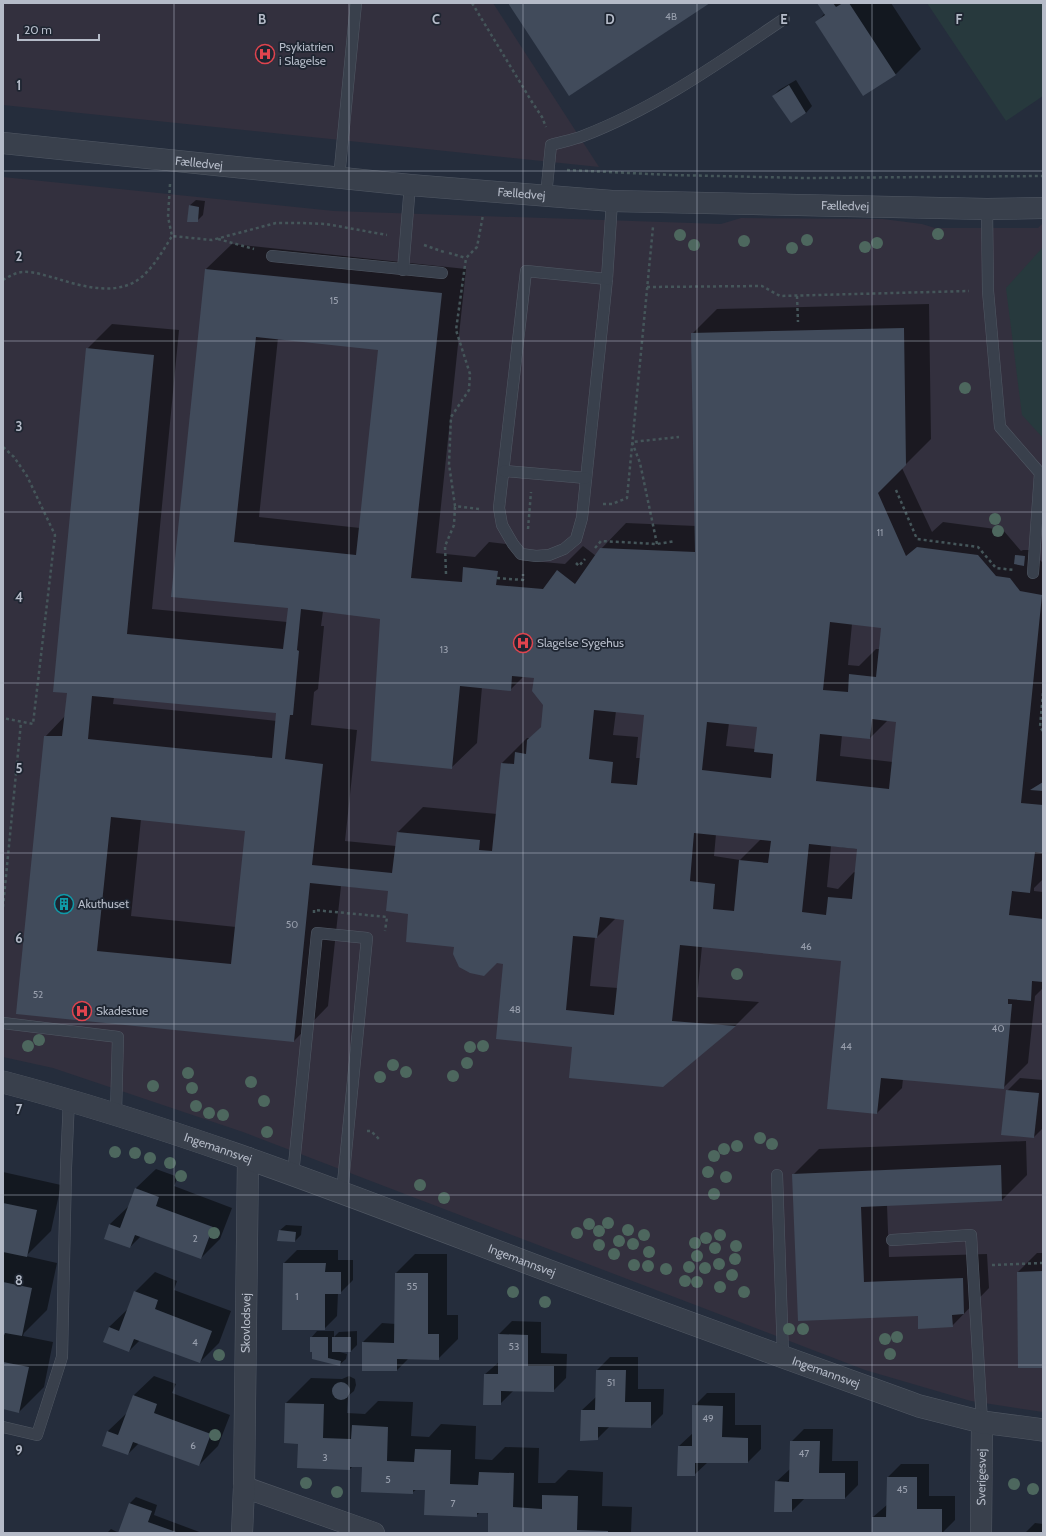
<svg xmlns="http://www.w3.org/2000/svg" width="1046" height="1536" viewBox="0 0 1046 1536" font-family="Cabin,sans-serif">
<style>
.medical{fill:#33303e}
.green{fill:#27393d}
.shadow{fill:#0007;fill-rule:evenodd}
.building{fill:#414b5b;fill-rule:evenodd}
.lines{fill:none;stroke-linecap:round;stroke-linejoin:round}
.service-casing{stroke:#515864;stroke-width:12}
.minor-casing{stroke:#515864;stroke-width:22}
.tertiary-casing{stroke:#515864;stroke-width:23}
.path{stroke:#45565a;stroke-width:2.5;stroke-dasharray:3 3;stroke-linecap:butt}
.service{stroke:#39404c;stroke-width:11}
.minor{stroke:#39404c;stroke-width:21}
.tertiary{stroke:#39404c;stroke-width:22}
.tree{fill:#4d675e}
.grid{fill:none;stroke:#b5bbc8;stroke-width:1;stroke-opacity:0.55}
.labels{text-anchor:middle;stroke-width:3.5;stroke-linejoin:round;paint-order:stroke}
.number-label{font-size:10px;fill:#989fad}
.poi-label{font-size:12px;fill:#b5bbc8;stroke:#1e2531;text-anchor:start}
.street-label{font-size:12px;fill:#b5bbc8;stroke:#1e2531}
.grid-label{font-size:13px;text-anchor:middle;font-weight:bold;fill:#b5bbc8;stroke:#1e2531;stroke-width:3.5;stroke-linejoin:round;paint-order:stroke}
</style>
<rect width="100%" height="100%" fill="#252d3c"/>
<g class="medical">
<polygon points="3,3 493,3 599,167 3,105"/>
<polygon points="3,177 334,211 721,224 741,218 883,219 922,224 935,228 1038,228 1043,223 1043,1412 971,1401 865,1370 243,1132 53,1068 3,1057"/>
</g>
<g class="green">
<polygon points="927,3 1043,3 1043,96 1006,121"/>
<polygon points="1043,247 1043,438 1022,415 1006,288"/>
</g>
<g class="shadow">
<polygon points="818,3 891,3 921,49 896,74 863,95 816,23 825,13"/>
<polygon points="796,80 812,106 806,113 792,122 773,96 779,90"/>
<polygon points="196,200 205,201 203,215 197,221 189,206"/>
<path d="M232 244 466 269 436 553 475 557 489 542 522 546 521 560 565 564 583 546 596 556 601 549 626 523 696 526 692 334 717 309 929 304 931 439 902 468 932 532 943 522 1003 530 1021 551 1023 550H1030L1043 563V879L1034 888V891L1043 892V988L1035 996 1028 1063 1003 1088 903 1079 902 1088 877 1113 842 960 702 946 697 997 759 1002 735 1026 663 1086 574 1046 504 963 497 962 455 946 409 913 389 890 341 886 328 1006 294 1041 17 1013 45 737 65 716 68 692 87 349 112 324 179 330 152 609 287 622 289 607 172 596 206 269ZM278 338 379 349 360 528 259 517ZM323 611 381 618 451 768 477 743 482 687 510 690 524 676 535 677 544 705 542 726 530 738H527L502 763 497 814 423 807 398 832 396 846 345 841 357 730 311 725 314 692 318 689 324 626H321ZM852 624 882 627 879 649H876L859 666 848 665ZM114 697 277 712V721L113 704ZM616 711 645 714 641 758H636L638 737 613 735ZM888 720 897 721 893 762 840 756 842 735 870 738ZM729 723 758 726 755 749 726 746ZM141 819 246 830 236 927 131 916ZM716 834 761 839 740 860 714 856ZM831 846 858 849 856 873 854 872 838 889 827 887ZM616 918 625 919 618 988 590 986 595 937H597Z"/>
<polygon points="1020,1078 1043,1080 1043,1128 1034,1137 1007,1091"/>
<polygon points="1026,1141 1027,1175 1002,1200 887,1205 889,1257 987,1254 989,1288 952,1326 919,1315 799,1320 794,1174 819,1149"/>
<polygon points="156,1169 178,1177 174,1186 232,1208 220,1239 201,1258 141,1236 130,1247 105,1238 110,1224 130,1205 136,1188"/>
<polygon points="3,1172 61,1185 51,1231 26,1256 57,1263 47,1310 24,1333 23,1336 53,1342 44,1387 19,1412 3,1408"/>
<polygon points="286,1225 302,1226 301,1235 295,1241 279,1231"/>
<polygon points="297,1250 338,1250 338,1260 353,1260 353,1280 340,1293 338,1293 337,1316 324,1329 284,1263"/>
<polygon points="1037,1253 1043,1253 1043,1367 1018,1272"/>
<polygon points="415,1254 447,1254 447,1315 458,1315 458,1339 438,1359 409,1358 397,1370 363,1342 382,1323 396,1324 396,1273"/>
<polygon points="155,1272 177,1281 174,1290 231,1311 219,1343 200,1362 140,1340 129,1351 109,1327 129,1308 135,1292"/>
<polygon points="512,1321 541,1322 541,1353 567,1354 566,1378 553,1391 514,1390 500,1404 484,1375 499,1362 499,1334"/>
<polygon points="317,1331 334,1331 334,1337 339,1332 357,1331 357,1345 351,1351 336,1351 347,1354 346,1359 339,1365 313,1358 311,1338"/>
<polygon points="610,1357 638,1357 638,1389 664,1389 663,1414 650,1427 610,1426 597,1439 582,1410 596,1397 597,1370"/>
<polygon points="154,1376 176,1384 172,1393 230,1415 218,1446 199,1465 139,1443 128,1454 103,1445 108,1431 128,1412 134,1395"/>
<polygon points="349,1376 355,1379 356,1385 354,1391 348,1396 347,1413 365,1414 378,1401 413,1402 411,1436 429,1437 441,1424 476,1426 475,1459 492,1460 505,1447 539,1448 538,1483 555,1483 568,1470 603,1472 602,1506 632,1507 631,1533 489,1533 489,1513 480,1512 476,1516 426,1489 417,1489 413,1492 363,1466 353,1466 350,1469 299,1443 286,1403 311,1378 342,1379"/>
<polygon points="707,1393 735,1393 735,1425 761,1425 761,1449 748,1462 708,1462 694,1475 679,1446 693,1433 694,1406"/>
<polygon points="804,1429 833,1429 832,1461 858,1461 858,1485 845,1498 805,1498 792,1511 776,1482 790,1469 791,1442"/>
<polygon points="901,1464 929,1464 929,1496 955,1496 955,1520 942,1533 873,1533 873,1517 888,1504 888,1477"/>
<polygon points="136,1497 157,1505 154,1515 202,1533 107,1533 111,1529 119,1533 130,1503"/>
<polygon points="1035,1523 1043,1524 1043,1533 1025,1533"/>
</g>
<g class="building">
<polygon points="508,3 710,3 569,96"/>
<polygon points="817,3 833,3 836,7 843,3 849,3 896,75 863,96 815,22 825,15"/>
<polygon points="789,85 806,113 791,123 772,96"/>
<polygon points="189,205 199,207 198,222 187,222"/>
<path d="M205 269 442 293 411 578 462 582 463 567 498 571 496 585 543 589 557 570 575 584 600 548 695 552 691 333 904 328 906 465 878 493 906 556 917 547 978 555 996 576 1010 578 1020 591 1042 595 1021 803 1043 805V853L1035 852 1030 893 1012 891 1009 915 1043 919V982L1032 981 1031 1001 1008 999V1004H1012L1004 1089 881 1078 877 1114 827 1109 841 961 680 945 672 1021 736 1026 663 1087 569 1078 572 1047 496 1039 503 964 497 963 484 976 470 973 459 967 453 954 454 947 406 942 408 914 386 911 388 891 310 883 294 1042 16 1014 44 736H62L67 693 53 692 86 348 154 355 127 634 283 649 288 608 171 597ZM256 337 378 350 356 555 234 542ZM301 609 380 619 371 761 452 769 460 686 511 691 512 676 534 678 532 691 543 705 541 727 527 740 526 754 515 752 514 764 501 763 492 851 479 850 480 840 397 832 392 873 312 865 323 764 285 759 290 715H293L299 651 297 650ZM830 622 881 628 876 677 849 674 848 692 823 690ZM92 696 276 713 272 758 88 739ZM594 710 644 715 637 785 611 783 613 762 589 759ZM872 719 896 722 889 789 816 781 820 734 870 739ZM707 722 757 727 754 752 773 754 771 778 702 770ZM111 817 245 831 231 964 97 951ZM694 833 771 841 768 863 739 860 734 911 713 909 715 884 690 881ZM809 844 857 849 852 899 828 897 826 915 802 912ZM600 917 624 920 614 1015 566 1010 573 936 597 938Z"/>
<polygon points="1015,555 1025,556 1024,566 1014,564"/>
<polygon points="1043,782 1043,791 1030,790"/>
<polygon points="1006,1090 1039,1093 1034,1138 1001,1135"/>
<polygon points="1001,1165 1002,1201 861,1207 864,1282 963,1278 964,1314 952,1315 953,1327 918,1329 918,1316 798,1321 792,1174"/>
<polygon points="135,1188 159,1197 156,1206 213,1227 201,1259 135,1235 130,1248 104,1239 109,1224 120,1228"/>
<polygon points="3,1203 37,1210 27,1257 3,1252"/>
<polygon points="279,1230 296,1232 295,1242 277,1241"/>
<polygon points="283,1263 326,1263 325,1272 341,1272 341,1294 325,1294 325,1330 282,1330"/>
<polygon points="1043,1271 1043,1368 1018,1368 1017,1272"/>
<polygon points="395,1273 428,1273 428,1334 439,1334 439,1360 397,1359 397,1371 362,1371 362,1342 394,1343"/>
<polygon points="3,1282 32,1288 22,1336 5,1333 3,1338"/>
<polygon points="134,1291 158,1300 155,1309 212,1331 200,1363 134,1339 129,1352 103,1342 109,1327 119,1331"/>
<polygon points="498,1334 528,1335 528,1366 554,1366 554,1392 501,1391 501,1405 483,1405 484,1374 498,1374"/>
<polygon points="310,1337 328,1337 328,1358 341,1361 340,1366 312,1359 312,1352 310,1352"/>
<rect x="332" y="1337" width="19" height="15"/>
<polygon points="3,1362 29,1367 19,1413 3,1409"/>
<polygon points="596,1370 626,1370 625,1402 651,1402 651,1428 598,1427 598,1440 580,1441 581,1410 595,1410"/>
<circle cx="341" cy="1391" r="9"/>
<polygon points="133,1395 157,1404 154,1413 211,1434 199,1466 133,1442 128,1455 102,1446 107,1431 118,1435"/>
<polygon points="285,1403 324,1404 323,1438 351,1439 352,1425 388,1427 387,1461 414,1462 415,1449 451,1450 450,1484 478,1485 479,1472 514,1473 513,1507 542,1509 542,1495 578,1496 577,1530 608,1531 608,1533 488,1533 488,1513 477,1513 477,1517 424,1515 425,1490 413,1490 413,1494 361,1492 362,1467 350,1467 350,1470 297,1468 298,1444 284,1443"/>
<polygon points="692,1405 723,1406 722,1437 748,1438 748,1463 695,1463 695,1476 677,1476 678,1446 692,1446"/>
<polygon points="790,1441 820,1441 819,1473 845,1473 845,1499 792,1499 792,1512 774,1512 775,1481 789,1482"/>
<polygon points="887,1477 917,1477 917,1509 942,1509 942,1533 872,1533 872,1517 886,1517"/>
<polygon points="129,1503 152,1511 148,1522 179,1533 118,1533"/>
</g>
<g class="lines">
<g class="service-casing">
<g id="service">
<polyline points="339,178 356,3"/>
<path d="M546 196 551 145C561 142 573 140 583 136 656 108 720 62 784 19"/>
<polyline points="987,209 988,291 1000,427 1040,473 1033,573"/>
<polyline points="272,256 442,273"/>
<polyline points="403,270 410,185"/>
<polygon points="526,271 607,279 582,518 576,539 564,549 549,555 536,556 521,554 513,544 502,525 499,508"/>
<polyline points="607,279 612,201"/>
<polyline points="504,471 586,478"/>
<polyline points="3,1023 118,1037 116,1113"/>
<polyline points="293,1175 317,933 367,938 342,1193"/>
<polyline points="777,1175 783,1356"/>
<polyline points="892,1240 971,1235 982,1422"/>
<polyline points="3,1427 37,1435 62,1357 66,1168 69,1099"/>
</g>
</g>
<g class="minor-casing">
<g id="minor">
<path id="s1" d="M3 143 410 185 612 201 987 209 1043 208"/>
<polyline points="244,1487 374,1533"/>
<path id="s2" d="M242 1533 244 1487 248 1158"/>
<path id="s3" d="M981 1533 982 1422"/>
</g>
</g>
<g class="tertiary-casing">
<g id="tertiary">
<path id="s4" d="M3 1082C178 1128 346 1194 515 1258 649 1309 784 1357 919 1406L982 1422 1043 1430"/>
</g>
</g>
<g class="path">
<polyline points="472,3 532,102 542,117 546,127"/>
<polyline points="567,170 671,175 806,178 1043,176"/>
<polyline points="170,184 168,217 172,236 212,240 276,223 300,223 326,224 387,235"/>
<polyline points="218,239 254,249"/>
<polyline points="424,245 444,252"/>
<polyline points="449,253 466,258"/>
<path d="M3 280C8 277 16 272 23 272 33 271 46 276 55 278 84 287 121 298 145 274 156 263 164 249 172 236"/>
<polyline points="647,287 762,286 780,296 969,291"/>
<polyline points="797,296 798,322"/>
<polyline points="3,447 14,457 27,476 55,535 33,724 3,718"/>
<polyline points="896,490 917,539 978,547 996,568 1014,570"/>
<polyline points="603,504 612,504 627,498 653,227"/>
<polyline points="479,509 455,506 449,464 451,417 469,390 470,374 456,330 466,258 477,247 483,215"/>
<polyline points="528,529 531,492"/>
<polyline points="657,544 640,463 632,442 679,437"/>
<polyline points="595,548 601,541 657,544 675,541"/>
<polyline points="576,563 579,566 585,559"/>
<polyline points="446,574 445,546 454,525 455,506"/>
<polyline points="497,578 523,580 523,574"/>
<polyline points="1043,693 1040,727 1043,731"/>
<polyline points="3,907 21,722"/>
<polyline points="314,913 314,910 387,917 385,931"/>
<polyline points="367,1131 371,1131 379,1139"/>
<polyline points="992,1265 1043,1263"/>
</g>
<use href="#service" class="service"/>
<use href="#minor" class="minor"/>
<use href="#tertiary" class="tertiary"/>
</g>
<g class="tree">
<circle cx="938" cy="234" r="6"/>
<circle cx="680" cy="235" r="6"/>
<circle cx="807" cy="240" r="6"/>
<circle cx="744" cy="241" r="6"/>
<circle cx="877" cy="243" r="6"/>
<circle cx="694" cy="245" r="6"/>
<circle cx="865" cy="247" r="6"/>
<circle cx="792" cy="248" r="6"/>
<circle cx="965" cy="388" r="6"/>
<circle cx="995" cy="519" r="6"/>
<circle cx="998" cy="531" r="6"/>
<circle cx="737" cy="974" r="6"/>
<circle cx="39" cy="1040" r="6"/>
<circle cx="28" cy="1046" r="6"/>
<circle cx="483" cy="1046" r="6"/>
<circle cx="470" cy="1047" r="6"/>
<circle cx="467" cy="1063" r="6"/>
<circle cx="393" cy="1065" r="6"/>
<circle cx="406" cy="1072" r="6"/>
<circle cx="188" cy="1073" r="6"/>
<circle cx="453" cy="1076" r="6"/>
<circle cx="380" cy="1077" r="6"/>
<circle cx="251" cy="1082" r="6"/>
<circle cx="153" cy="1086" r="6"/>
<circle cx="192" cy="1088" r="6"/>
<circle cx="264" cy="1101" r="6"/>
<circle cx="196" cy="1106" r="6"/>
<circle cx="209" cy="1113" r="6"/>
<circle cx="223" cy="1115" r="6"/>
<circle cx="267" cy="1132" r="6"/>
<circle cx="760" cy="1138" r="6"/>
<circle cx="772" cy="1144" r="6"/>
<circle cx="737" cy="1146" r="6"/>
<circle cx="724" cy="1149" r="6"/>
<circle cx="115" cy="1152" r="6"/>
<circle cx="135" cy="1153" r="6"/>
<circle cx="714" cy="1156" r="6"/>
<circle cx="150" cy="1158" r="6"/>
<circle cx="170" cy="1163" r="6"/>
<circle cx="708" cy="1172" r="6"/>
<circle cx="181" cy="1176" r="6"/>
<circle cx="726" cy="1177" r="6"/>
<circle cx="420" cy="1185" r="6"/>
<circle cx="714" cy="1194" r="6"/>
<circle cx="444" cy="1198" r="6"/>
<circle cx="608" cy="1223" r="6"/>
<circle cx="589" cy="1224" r="6"/>
<circle cx="628" cy="1230" r="6"/>
<circle cx="599" cy="1231" r="6"/>
<circle cx="214" cy="1233" r="6"/>
<circle cx="577" cy="1233" r="6"/>
<circle cx="644" cy="1235" r="6"/>
<circle cx="720" cy="1235" r="6"/>
<circle cx="706" cy="1238" r="6"/>
<circle cx="619" cy="1241" r="6"/>
<circle cx="695" cy="1243" r="6"/>
<circle cx="633" cy="1244" r="6"/>
<circle cx="599" cy="1245" r="6"/>
<circle cx="736" cy="1246" r="6"/>
<circle cx="715" cy="1248" r="6"/>
<circle cx="649" cy="1252" r="6"/>
<circle cx="614" cy="1254" r="6"/>
<circle cx="697" cy="1256" r="6"/>
<circle cx="735" cy="1259" r="6"/>
<circle cx="719" cy="1264" r="6"/>
<circle cx="634" cy="1265" r="6"/>
<circle cx="648" cy="1266" r="6"/>
<circle cx="689" cy="1267" r="6"/>
<circle cx="705" cy="1268" r="6"/>
<circle cx="666" cy="1269" r="6"/>
<circle cx="732" cy="1275" r="6"/>
<circle cx="685" cy="1281" r="6"/>
<circle cx="697" cy="1282" r="6"/>
<circle cx="720" cy="1287" r="6"/>
<circle cx="513" cy="1292" r="6"/>
<circle cx="744" cy="1292" r="6"/>
<circle cx="545" cy="1302" r="6"/>
<circle cx="789" cy="1329" r="6"/>
<circle cx="803" cy="1329" r="6"/>
<circle cx="897" cy="1337" r="6"/>
<circle cx="885" cy="1339" r="6"/>
<circle cx="890" cy="1354" r="6"/>
<circle cx="219" cy="1355" r="6"/>
<circle cx="215" cy="1435" r="6"/>
<circle cx="306" cy="1483" r="6"/>
<circle cx="1014" cy="1484" r="6"/>
<circle cx="1033" cy="1489" r="6"/>
<circle cx="337" cy="1492" r="6"/>
</g>
<path class="grid" d="M174 3V1533M349 3V1533M523 3V1533M697 3V1533M872 3V1533M3 171H1043M3 341H1043M3 512H1043M3 683H1043M3 853H1043M3 1024H1043M3 1195H1043M3 1365H1043"/>
<defs>
<g id="hospital-ring" transform="scale(1)"><circle r="9.5" fill="#1e2531" stroke="#e0444e" stroke-width="1.5"/><path d="M-5-5h3v3.5h4V-5h3V5h-3V1.5h-4V5h-3Z" fill="#e0444e"/></g>
<g id="building-ring" transform="scale(1)"><circle r="9.5" fill="#1e2531" stroke="#0f9aa8" stroke-width="1.5"/><path d="M-4-6H4V6H1V3H-1V6H-4ZM-2.5-4.3h1.7v1.8h-1.7ZM.8-4.3h1.7v1.8H.8ZM-2.5-1h1.7V.8h-1.7ZM.8-1h1.7V.8H.8Z" fill="#0f9aa8"/></g>
</defs>
<g fill-rule="evenodd">
<use href="#hospital-ring" x="265" y="54"/>
<use href="#hospital-ring" x="523" y="643"/>
<use href="#building-ring" x="64" y="904"/>
<use href="#hospital-ring" x="82" y="1011"/>
</g>
<g class="labels">
<g class="number-label">
<text x="671" y="20">4B</text>
<text x="334" y="304">15</text>
<text x="880" y="536">11</text>
<text x="444" y="653">13</text>
<text x="292" y="928">50</text>
<text x="806" y="950">46</text>
<text x="38" y="998">52</text>
<text x="515" y="1013">48</text>
<text x="998" y="1032">40</text>
<text x="846" y="1050">44</text>
<text x="195" y="1242">2</text>
<text x="412" y="1290">55</text>
<text x="297" y="1300">1</text>
<text x="195" y="1346">4</text>
<text x="514" y="1350">53</text>
<text x="611" y="1386">51</text>
<text x="708" y="1422">49</text>
<text x="193" y="1449">6</text>
<text x="804" y="1457">47</text>
<text x="325" y="1461">3</text>
<text x="388" y="1483">5</text>
<text x="902" y="1493">45</text>
<text x="453" y="1507">7</text>
</g>
<g class="poi-label">
<text x="279" y="51">Psykiatrien<tspan x="279" dy="14">i Slagelse</tspan></text>
<text x="537" y="647">Slagelse Sygehus</text>
<text x="78" y="908">Akuthuset</text>
<text x="96" y="1015">Skadestue</text>
</g>
<g class="street-label">
<text dy="4" stroke="none"><textPath href="#s1" startOffset="197">Fælledvej</textPath></text>
<text dy="4" stroke="none"><textPath href="#s1" startOffset="521">Fælledvej</textPath></text>
<text dy="4" stroke="none"><textPath href="#s1" startOffset="845">Fælledvej</textPath></text>
<text dy="4" stroke="none"><textPath href="#s4" startOffset="225">Ingemannsvej</textPath></text>
<text dy="4" stroke="none"><textPath href="#s4" startOffset="549">Ingemannsvej</textPath></text>
<text dy="4" stroke="none"><textPath href="#s2" startOffset="210">Skovlodsvej</textPath></text>
<text dy="4" stroke="none"><textPath href="#s4" startOffset="873">Ingemannsvej</textPath></text>
<text dy="4" stroke="none"><textPath href="#s3" startOffset="56">Sverigesvej</textPath></text>
</g>
</g>
<g class="grid-label">
<text x="262" y="24">B</text>
<text x="436" y="24">C</text>
<text x="610" y="24">D</text>
<text x="784" y="24">E</text>
<text x="959" y="24">F</text>
<text x="19" y="90">1</text>
<text x="19" y="261">2</text>
<text x="19" y="431">3</text>
<text x="19" y="602">4</text>
<text x="19" y="773">5</text>
<text x="19" y="943">6</text>
<text x="19" y="1114">7</text>
<text x="19" y="1285">8</text>
<text x="19" y="1455">9</text>
</g>
<rect width="1046" height="1536" fill="none" stroke="#b5bbc8" stroke-width="8"/>
<path d="M18 34v6h81v-6" fill="none" stroke="#b5bbc8" stroke-width="2"/>
<text x="24" y="34" font-size="12" fill="#b5bbc8" stroke="#1e2531" stroke-width="3" paint-order="stroke">20 m</text>
</svg>
